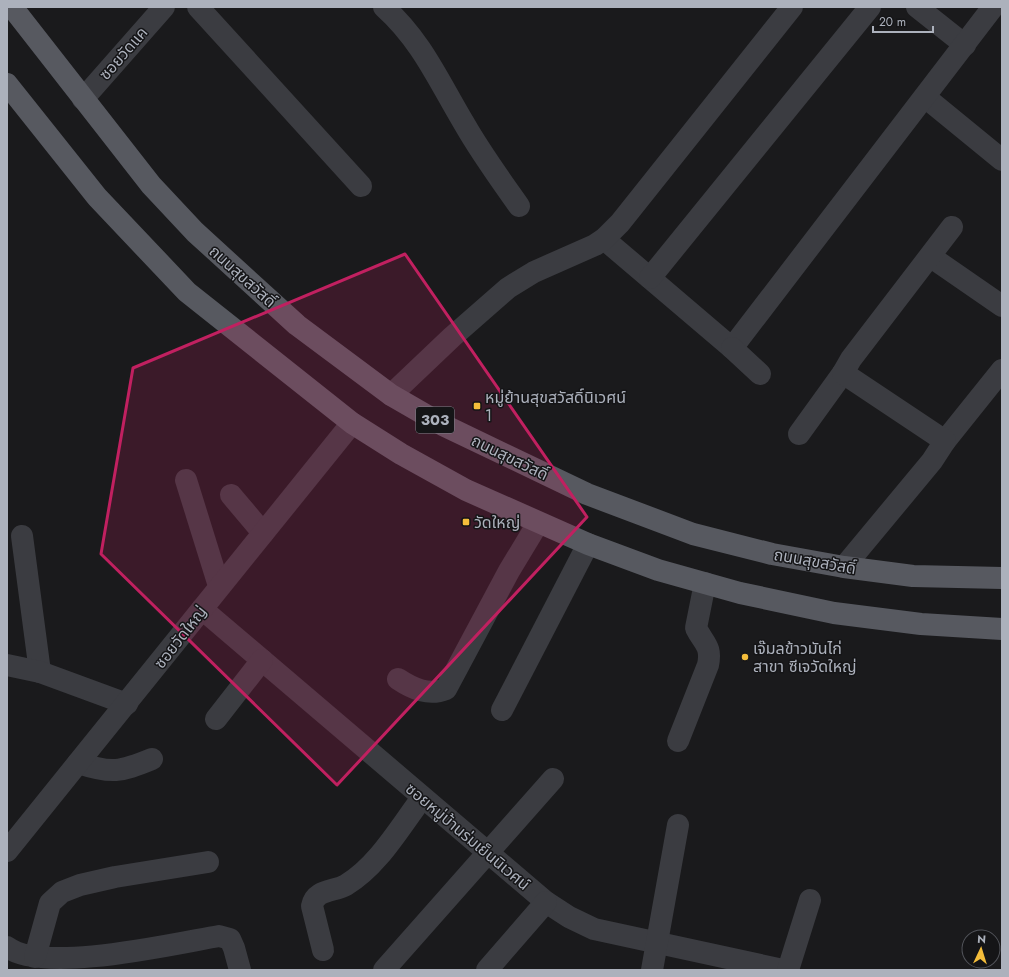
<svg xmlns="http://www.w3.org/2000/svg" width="1009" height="977" viewBox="0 0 1009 977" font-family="Jost,'Noto Sans Thai',sans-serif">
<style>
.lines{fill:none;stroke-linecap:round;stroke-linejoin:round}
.minor{stroke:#3b3c41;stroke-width:22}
.major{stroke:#575960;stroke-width:22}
.marked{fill:#c12060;fill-opacity:0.2;stroke:#c12060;stroke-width:3;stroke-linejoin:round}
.poi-dot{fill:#f4bd3b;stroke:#151517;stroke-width:1.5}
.labels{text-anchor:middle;stroke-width:3;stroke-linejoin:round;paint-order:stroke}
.shield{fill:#151517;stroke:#7f828a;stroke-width:1}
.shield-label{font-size:15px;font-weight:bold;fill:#acb1bc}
.street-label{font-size:16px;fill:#acb1bc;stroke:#151517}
.poi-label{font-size:16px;fill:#acb1bc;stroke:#151517;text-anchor:start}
</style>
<rect width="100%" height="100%" fill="#1a1a1c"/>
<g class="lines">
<g class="minor">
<polyline points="198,7 361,186"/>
<path d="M384 7C422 41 439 82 465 125 481 153 500 179 519 206"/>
<polyline points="917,7 965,45"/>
<polyline points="925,97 1002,160"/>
<polyline points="83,99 164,7"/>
<polyline points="604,239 732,348 993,7"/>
<polyline points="931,257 1002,306"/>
<polyline points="650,278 870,7"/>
<polyline points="732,348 760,374"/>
<polyline points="391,395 452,337 508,288 534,272 595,245 604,239 620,223 792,7"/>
<polyline points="799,434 843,373"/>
<polyline points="945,441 1002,370"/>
<polyline points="186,480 219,586"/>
<polyline points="231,495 263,533"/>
<polyline points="22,536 40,672"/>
<polyline points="844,567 932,461 945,441 843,373 851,359 952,227"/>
<polyline points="202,609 546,902 569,917 594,929 783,970"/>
<polyline points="7,665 40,672 127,704"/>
<path d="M398 679C413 689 429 696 446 689L509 571 538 523"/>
<polyline points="502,710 588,544"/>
<polyline points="216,719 262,660"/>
<path d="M678 741 708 665C712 646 704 644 696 628L705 583"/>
<path d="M78 763C112 774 120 772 152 759"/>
<polyline points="7,851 352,423"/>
<path d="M7 947C43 974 173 944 219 936L230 939 234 948 240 970"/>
<path d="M323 950 312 906C315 889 334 892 346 885 378 866 400 827 422 798"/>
<polyline points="35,957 50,903 62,892 80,885 115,877 208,862"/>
<polyline points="384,970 553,779"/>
<polyline points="487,970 546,902"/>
<polyline points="652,970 678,825"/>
<polyline points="788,970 810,900"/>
</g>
<g class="major">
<polyline points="12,7 151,185 195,232 297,325 391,395 443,425 587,494 693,534 772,554 844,567 913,576 1002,578"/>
<polyline points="7,84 97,197 187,292 352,423 401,454 466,490 588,544 658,570 740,593 834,613 921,624 1002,629"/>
</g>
</g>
<path class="marked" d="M405 254 587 517 337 785 101 554 133 368Z"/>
<g class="poi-dot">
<rect x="473" y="402" width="8" height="8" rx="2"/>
<rect x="462" y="518" width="8" height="8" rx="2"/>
<circle cx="745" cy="657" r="4"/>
</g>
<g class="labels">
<rect class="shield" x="416" y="407" width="38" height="26" rx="3"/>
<g class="shield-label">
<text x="435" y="425">303</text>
</g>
<g class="street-label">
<text transform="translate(123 53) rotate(-49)" y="6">ซอยวัดแค</text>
<text transform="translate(243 276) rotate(42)" y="6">ถนนสุขสวัสดิ์</text>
<text transform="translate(510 457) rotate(26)" y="6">ถนนสุขสวัสดิ์</text>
<text transform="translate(815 561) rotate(10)" y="6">ถนนสุขสวัสดิ์</text>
<text transform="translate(180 637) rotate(-52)" y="6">ซอยวัดใหญ่</text>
<text transform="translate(468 836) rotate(40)" y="6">ซอยหมู่บ้านร่มเย็นนิเวศน์</text>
</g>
<g class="poi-label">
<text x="485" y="403">หมู่ย้านสุขสวัสดิ์นิเวศน์<tspan x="485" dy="18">1</tspan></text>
<text x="474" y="528">วัดใหญ่</text>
<text x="753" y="654">เจ๊มลข้าวมันไก่<tspan x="753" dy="18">สาขา ซีเจวัดใหญ่</tspan></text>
</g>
</g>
<rect width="1009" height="977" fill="none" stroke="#acb1bc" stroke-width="16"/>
<g transform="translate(981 949) rotate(4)"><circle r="19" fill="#151517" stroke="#515359"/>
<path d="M0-3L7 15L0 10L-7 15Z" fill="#f4bd3b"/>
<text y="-6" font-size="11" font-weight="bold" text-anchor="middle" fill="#acb1bc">N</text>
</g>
<path d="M873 26v6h60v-6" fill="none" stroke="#acb1bc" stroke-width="2"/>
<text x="879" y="26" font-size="12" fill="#acb1bc" stroke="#151517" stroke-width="3" paint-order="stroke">20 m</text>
</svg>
